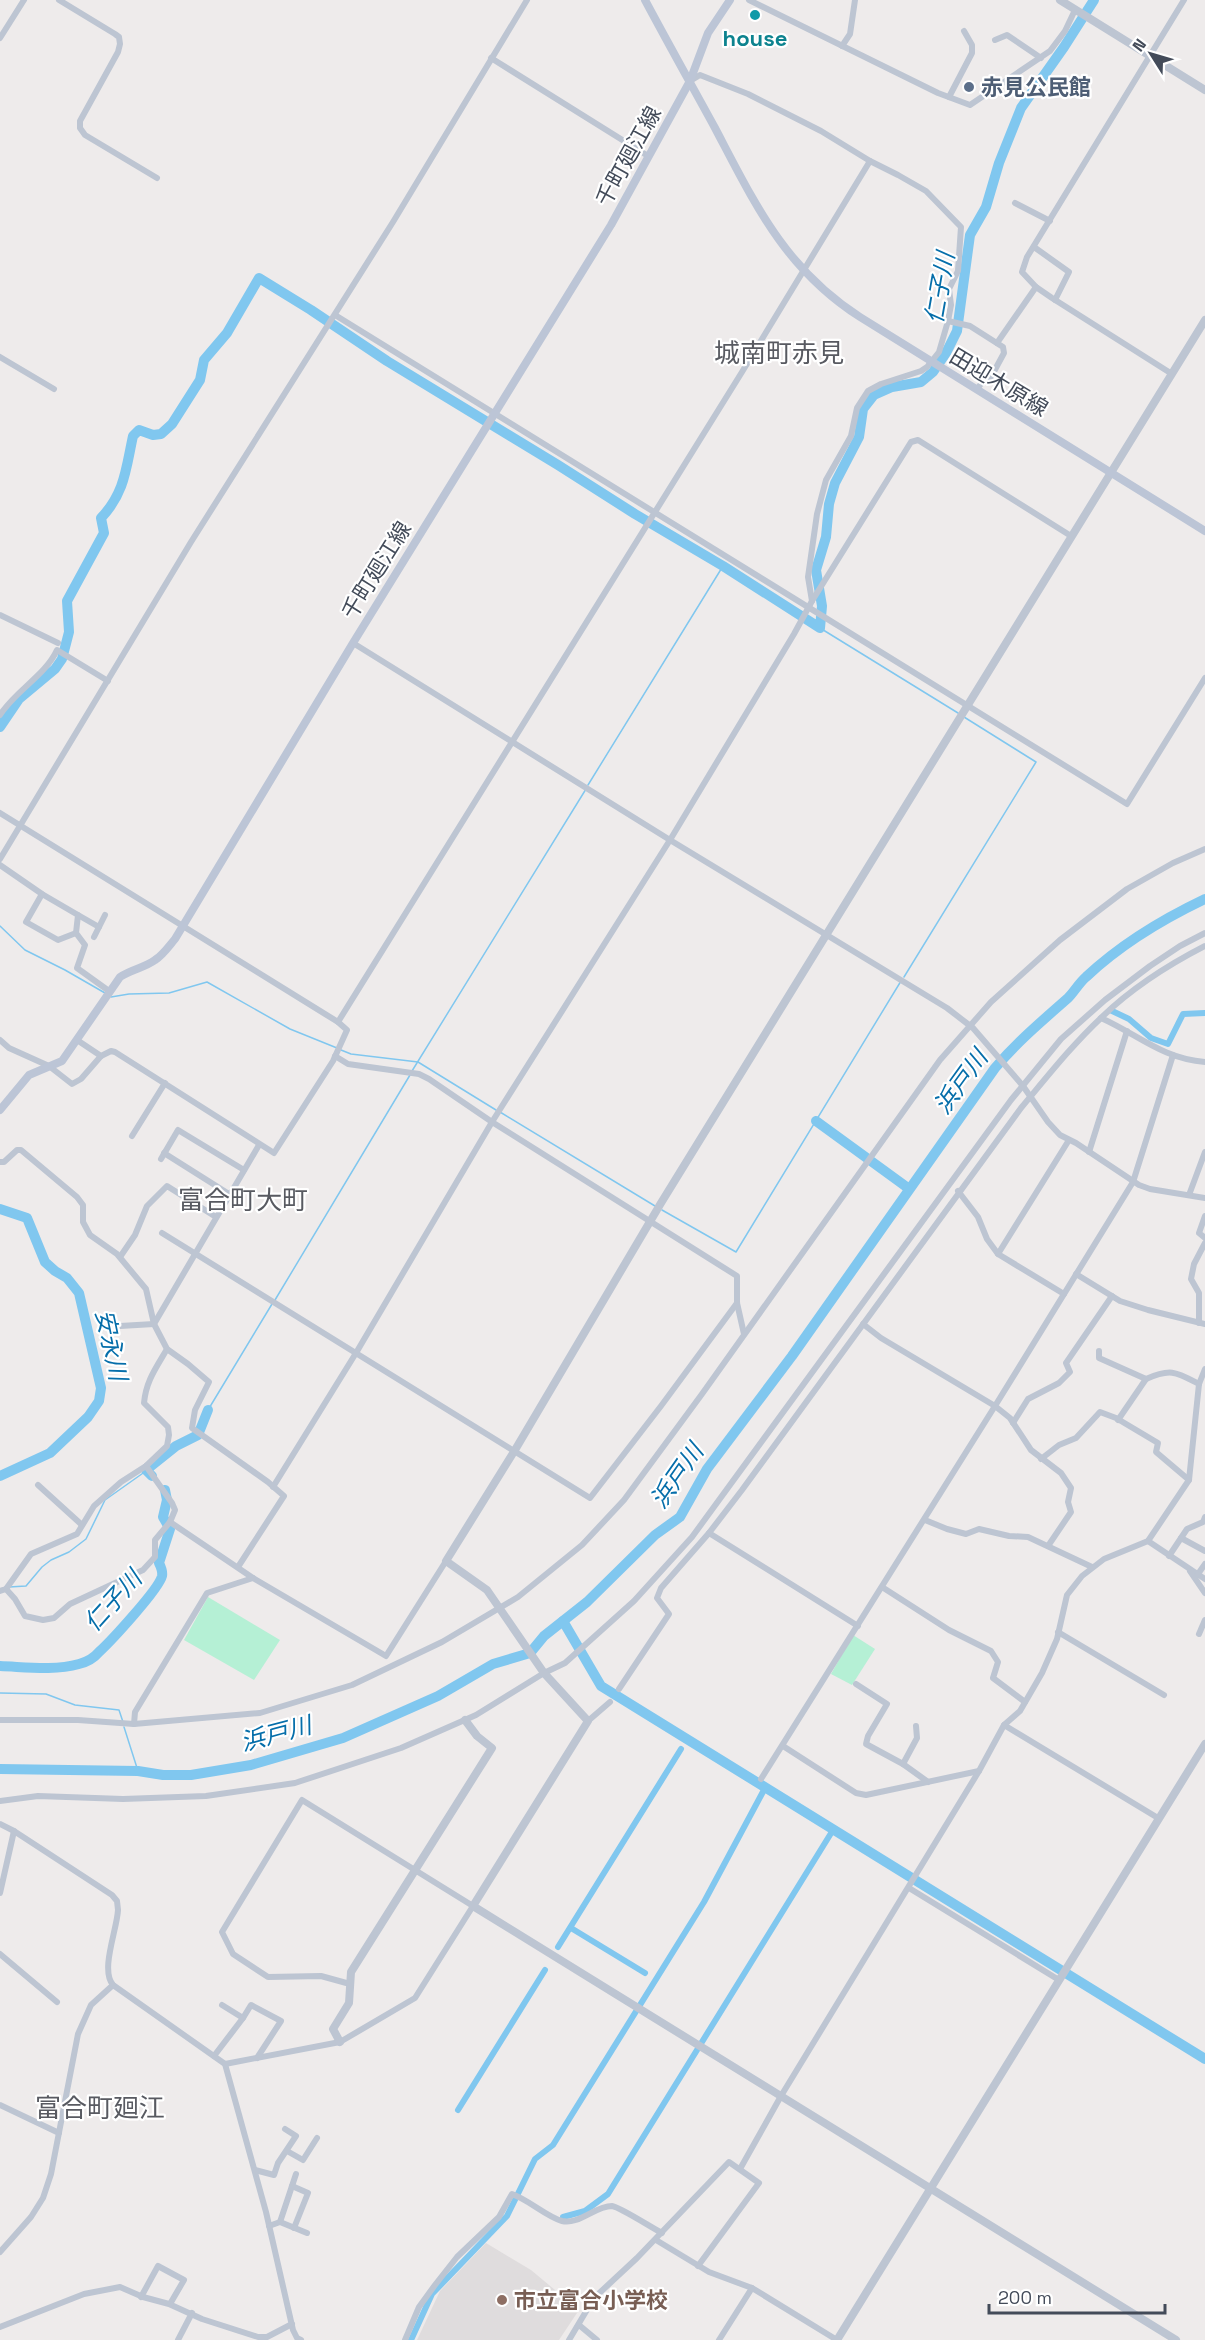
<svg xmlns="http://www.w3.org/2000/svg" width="1205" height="2340" viewBox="0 0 1205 2340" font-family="'Space Grotesk','Noto Sans JP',sans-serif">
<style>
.education{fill:#dfdcdd}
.green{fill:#b5f0d5}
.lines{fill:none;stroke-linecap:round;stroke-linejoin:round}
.stream{stroke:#80c7ef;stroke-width:1.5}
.canal{stroke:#80c7ef;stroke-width:6}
.river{stroke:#80c7ef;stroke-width:10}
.minor{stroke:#bdc5d2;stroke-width:6}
.tertiary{stroke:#bdc5d2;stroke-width:8}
.secondary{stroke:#bcc5d6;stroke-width:8}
.culture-dot{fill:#0f9aa8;stroke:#fff;stroke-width:2}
.service-dot{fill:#5c6f8a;stroke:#fff;stroke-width:2}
.education-dot{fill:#8d6e63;stroke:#fff;stroke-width:2}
.labels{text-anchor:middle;stroke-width:4.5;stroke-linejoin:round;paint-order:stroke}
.culture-label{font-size:22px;font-weight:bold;fill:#0d838f;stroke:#fff}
.service-label{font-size:22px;font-weight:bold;fill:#4e5e75;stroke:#fff;text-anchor:start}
.street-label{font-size:22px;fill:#434b59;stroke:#fff}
.education-label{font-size:22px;font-weight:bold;fill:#785e54;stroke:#fff;text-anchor:start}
.water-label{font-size:24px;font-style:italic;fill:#056eaa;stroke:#fff}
.quarter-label{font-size:26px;fill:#585a61;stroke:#fff}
</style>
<rect width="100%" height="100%" fill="#eeebeb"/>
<polygon class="education" points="486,2243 531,2270 579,2310 559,2340 417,2340 440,2291"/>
<g class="green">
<polygon points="208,1597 280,1640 254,1680 184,1640"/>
<polygon points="853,1635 875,1649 852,1685 831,1674"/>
</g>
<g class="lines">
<g class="stream">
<polyline points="820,628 958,713"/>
<polyline points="588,785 723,566"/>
<polyline points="0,926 25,950 65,970 105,993"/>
<polyline points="904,977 1036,762 964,717"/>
<polyline points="111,997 129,994 169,993 207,982 290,1029 337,1048"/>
<polyline points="341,1050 351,1054 418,1062 496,1110"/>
<polyline points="412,1071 586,789"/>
<polyline points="500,1112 655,1206"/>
<polyline points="662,1210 736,1252 901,981"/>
<polyline points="275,1300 410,1075"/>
<polyline points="208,1410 272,1304"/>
<polyline points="9,1587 26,1586 42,1567 51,1560 69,1552 86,1539 105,1500 146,1471"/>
<polyline points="0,1693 46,1694 75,1705 119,1710 123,1722"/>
<polyline points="124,1727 138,1771"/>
</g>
<g class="canal">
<polyline points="1110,1010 1129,1019 1151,1038 1168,1044 1183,1014 1205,1013"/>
<polyline points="571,1928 645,1973"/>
<polyline points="558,1947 681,1749"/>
<polyline points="458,2110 545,1970"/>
<polyline points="563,2217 585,2211 608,2194 833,1830"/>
<polyline points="411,2340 432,2294 507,2216 535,2159 553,2145 704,1902 765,1788"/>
</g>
<g class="river">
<path d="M0 727 19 699 55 669 62 659 69 632 67 601 104 533 101 518C125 493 126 468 133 436L139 430 153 435 161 434 172 424 200 380 204 360 227 333 259 278 311 310 387 361 558 465 635 514 723 566 820 628 822 606 816 570 826 537 829 504 835 483 859 437 863 409 874 395 892 387 921 382 933 372 946 353 957 331 970 235 986 207 999 163 1021 108 1064 47 1094 0"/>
<polyline points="816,1121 908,1188"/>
<polyline points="0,1209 27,1218 45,1262 55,1271 67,1278 79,1293 101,1388 99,1401 88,1417 50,1453 0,1476"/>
<polyline points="152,1476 146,1470 176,1446 198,1435 208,1410"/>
<polyline points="563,1621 601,1686 1205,2059"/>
<path d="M0 1666C26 1667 54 1671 79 1664 87 1662 94 1658 99 1652 111 1641 159 1589 162 1576 163 1571 161 1567 159 1563L170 1529 163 1517 167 1500 165 1490"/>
<path d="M0 1769 138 1771 163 1775H191L251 1765 343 1738 438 1696 493 1664 530 1653 544 1636 587 1602 655 1535 680 1517 707 1469 792 1356 995 1068C1018 1041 1042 1021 1068 998 1074 992 1079 983 1086 977 1120 945 1163 919 1205 899"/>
</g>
<g class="minor">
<polyline points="59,0 115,34 119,37 120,44 118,52 80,121 80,128 85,135 157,178"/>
<polyline points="749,0 938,93 970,105 1050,51 1065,31 1075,10"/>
<polyline points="0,38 24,0"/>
<polyline points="995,40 1007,35 1041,58"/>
<polyline points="842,46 850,34 855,0"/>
<polyline points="491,58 648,156"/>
<polyline points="690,81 700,75 748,94 821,131 870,161 898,175 926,191 961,227 958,271 949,289 951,305 948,321 939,352 927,367 921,371 881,384 868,391 857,408 851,436 826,480 817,514 808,577 812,601"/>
<polyline points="949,97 972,53 972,45 964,31"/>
<polyline points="1015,203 1050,221"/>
<polyline points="1034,247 1069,272 1055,300"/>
<polyline points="335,315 1127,804 1205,678"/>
<polyline points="948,321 970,326 1003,347 1004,353 991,377 984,380 977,389"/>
<polyline points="997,343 1036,287"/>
<polyline points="0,357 54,389"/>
<polyline points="1172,374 1052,298 1036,287 1022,272 1027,257 1184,0"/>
<polyline points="0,615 58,643"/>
<polyline points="353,643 670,840 947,1008 973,1028 1023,1086 1048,1122 1060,1135 1076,1143 1139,1185 1150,1189 1205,1198"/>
<path d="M0 715C16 690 45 676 57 650L108 681"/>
<polyline points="0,813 338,1022 347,1030 333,1061 274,1153 115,1052 111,1051 101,1056 77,1040"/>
<polyline points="0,859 191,542 393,222 527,0"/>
<polyline points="0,865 42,894 78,915 76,933 85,945 77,968 109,991"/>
<polyline points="42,894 26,922 58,940 76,933"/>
<polyline points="78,915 99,927 94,937"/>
<polyline points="99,927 105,915"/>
<path d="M1101 1018C1137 1034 1163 1059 1205 1062"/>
<polyline points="338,1022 742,372 870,161"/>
<polyline points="0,1040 9,1048 49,1066 72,1084 81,1079 101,1056"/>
<polyline points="335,1056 348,1064 419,1074 429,1079 492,1122 737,1276 737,1303 744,1334"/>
<polyline points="132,1136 165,1083"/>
<polyline points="1089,1152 1127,1031"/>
<polyline points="164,1153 229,1194"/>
<polyline points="161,1159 178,1130 244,1170"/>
<polyline points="0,1162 4,1162 17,1150 21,1150 77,1197 83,1205 83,1222 90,1235 117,1254 146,1289 154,1324 167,1349 188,1364 209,1382 195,1410 192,1428 268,1482 284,1496 238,1567"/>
<polyline points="958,1191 978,1217 987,1239 998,1254 1069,1140"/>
<polyline points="1189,1195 1205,1152"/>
<polyline points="1205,1216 1199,1233 1205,1238"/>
<polyline points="162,1233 590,1498 661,1406 737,1303"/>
<polyline points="998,1254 1064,1294"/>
<polyline points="120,1257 135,1235 147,1206 167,1186 216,1217"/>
<polyline points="1076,1274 1120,1301 1148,1310 1205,1324"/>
<polyline points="1199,1323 1199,1293 1191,1279 1194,1264 1205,1243"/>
<polyline points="154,1324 259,1145"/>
<polyline points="863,1324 881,1338 995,1406 1010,1418 1031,1450 1061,1473 1071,1488 1068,1502 1071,1512 1048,1546"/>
<polyline points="120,1326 154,1324"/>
<path d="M1099 1351V1358L1146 1379C1171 1368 1176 1372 1199 1384"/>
<polyline points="1118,1420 1146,1379"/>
<polyline points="1013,1423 1028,1399 1059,1383 1070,1372 1066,1363 1112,1296"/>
<polyline points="1041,1459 1059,1445 1076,1438 1100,1412 1116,1418 1158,1443 1156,1452 1189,1480"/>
<polyline points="38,1485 82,1525"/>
<polyline points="273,1487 356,1353 492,1122 670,840 794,634 812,601 911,442 918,440 1071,536"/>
<polyline points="925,1520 947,1529 966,1534 979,1529 1009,1536 1028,1537 1092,1567"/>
<polyline points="170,1522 253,1578 386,1656 446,1561"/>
<polyline points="709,1533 858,1626"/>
<polyline points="1181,1538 1205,1551"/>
<polyline points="1148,1541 1205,1579"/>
<polyline points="1169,1556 1187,1529 1203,1522 1205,1517"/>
<polyline points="1190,1571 1205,1593"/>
<polyline points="1198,1574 1205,1564"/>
<polyline points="882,1587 949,1630 991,1651 998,1662 993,1678 1025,1702"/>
<polyline points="6,1589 15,1599 25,1616 43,1620 54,1618 70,1604 143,1570 155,1557 155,1540 170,1522 175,1510 172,1503 146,1466"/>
<path d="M0 1591 6 1589 31 1554 77 1534 94 1506 121 1482 146 1466 167 1446 169 1435 168 1427 144 1403C146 1381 156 1368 167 1349"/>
<polyline points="1058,1632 1164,1695"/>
<polyline points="1199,1634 1205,1620"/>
<polyline points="856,1684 887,1704 868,1736 866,1744 903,1764"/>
<path d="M619 1689 669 1614 657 1598 661 1588 709 1533 742 1490 1021 1108C1047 1077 1072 1045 1102 1017 1132 988 1168 965 1205 946"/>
<polyline points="0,1720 78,1720 134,1724 260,1713 352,1685 442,1642 518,1597 582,1545 624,1500 702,1394 940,1060 991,1002 1060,940 1127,889 1173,863 1205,849"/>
<polyline points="588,1721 610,1702"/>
<polyline points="134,1724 135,1712 207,1593 253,1578"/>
<polyline points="1004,1725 1158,1818"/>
<polyline points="916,1726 917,1738 903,1764 928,1782"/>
<polyline points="783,1746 856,1793 866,1795 979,1771"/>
<polyline points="761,1779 995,1406 1133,1182 1173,1055"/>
<polyline points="0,1801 38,1796 123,1799 206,1796 295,1783 401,1748 476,1715 544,1673 565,1663 634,1601 692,1537 1011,1100 1061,1039 1105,1000 1150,966 1180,946 1205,933"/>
<path d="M0 1824 14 1831 112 1895 117 1901 118 1910C117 1930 100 1970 113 1985L225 2064 266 2212 293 2330 297 2338 301 2340"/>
<polyline points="909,1888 1059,1980"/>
<polyline points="0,1893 14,1831"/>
<polyline points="0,1954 57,2002"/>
<polyline points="222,2005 243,2018 251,2005 281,2021 257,2058"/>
<polyline points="214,2056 243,2018"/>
<polyline points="225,2064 340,2042 415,1998 473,1906 302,1800 222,1932 233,1954 268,1977 321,1976 350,1984"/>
<polyline points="0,2105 59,2133"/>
<polyline points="287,2151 303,2160 317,2138"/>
<polyline points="740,2169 781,2096 979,1771 1004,1725 1020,1711 1042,1673 1057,1639 1067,1595 1082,1576 1104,1559 1148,1541 1189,1480 1199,1384 1205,1369"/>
<polyline points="255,2170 274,2175 278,2163 296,2136 285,2129"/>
<polyline points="292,2186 308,2193 294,2228"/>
<polyline points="280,2222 296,2174"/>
<polyline points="269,2226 280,2222 307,2233"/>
<polyline points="656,2240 709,2272 752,2288 837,2340"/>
<polyline points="0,2252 31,2217 43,2198 51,2174 78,2034 91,2005 113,1985"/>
<polyline points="141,2297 158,2266 184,2280 170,2304"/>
<polyline points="579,2325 597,2340"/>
<polyline points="0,2327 84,2294 120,2287 143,2297 169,2304 202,2319 258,2337 267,2337 292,2324"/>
<polyline points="178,2340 192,2313"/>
<path d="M405 2340 419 2307 435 2285 457 2257 499 2217 512 2194C529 2200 547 2217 562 2221 579 2225 595 2206 612 2206 620 2207 652 2228 662 2233"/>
<polyline points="569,2340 594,2298 637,2258 729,2162 759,2183 698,2266"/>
<polyline points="719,2340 752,2288"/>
</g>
<g class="tertiary">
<polyline points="1060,0 1205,90"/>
<polyline points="340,2042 333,2029 349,2003 351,1972 492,1748 477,1736 465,1720"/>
<polyline points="837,2340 1205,1744"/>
<polyline points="1176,2340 473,1906 588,1721 544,1673 487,1590 446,1561 515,1450 661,1203 1205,320"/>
</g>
<g class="secondary">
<path d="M645 0C668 43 692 86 715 128 755 204 785 269 860 317L1205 531"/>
<path d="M0 1110 29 1075 62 1061 120 977C132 969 144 968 155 960 163 955 169 946 175 939L353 643 611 225 690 81 708 33 730 0"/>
</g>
</g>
<circle class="culture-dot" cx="755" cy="15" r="6"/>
<circle class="service-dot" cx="969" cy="87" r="6"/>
<circle class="education-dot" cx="502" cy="2300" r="6"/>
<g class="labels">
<g class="culture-label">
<text x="755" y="46">house</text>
</g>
<g class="service-label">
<text x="981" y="95">赤見公民館</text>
</g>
<g class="street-label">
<text transform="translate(628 156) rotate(-61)" y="8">千町廻江線</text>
<text transform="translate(999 382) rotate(31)" y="8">田迎木原線</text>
<text transform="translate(376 570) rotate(-58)" y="8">千町廻江線</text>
</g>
<g class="education-label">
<text x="514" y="2308">市立富合小学校</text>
</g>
<g class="water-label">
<text transform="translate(940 288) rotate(-80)" y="8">仁子川</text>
<text transform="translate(961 1082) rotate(-54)" y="8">浜戸川</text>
<text transform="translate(111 1345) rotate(78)" y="8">安永川</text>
<text transform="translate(677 1476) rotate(-55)" y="8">浜戸川</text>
<text transform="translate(113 1601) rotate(-48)" y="8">仁子川</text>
<text transform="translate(276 1734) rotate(-15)" y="8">浜戸川</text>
</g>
<g class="quarter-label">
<text x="779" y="362">城南町赤見</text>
<text x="243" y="1209">富合町大町</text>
<text x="100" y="2117">富合町廻江</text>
</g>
</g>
<g transform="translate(1151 54) rotate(307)" stroke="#ffffff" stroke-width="4.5" paint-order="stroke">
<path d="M0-4.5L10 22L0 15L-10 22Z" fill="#434b59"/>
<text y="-9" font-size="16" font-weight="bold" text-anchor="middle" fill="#434b59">N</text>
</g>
<path d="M989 2304v9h176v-9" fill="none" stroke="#434b59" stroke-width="3"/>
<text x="998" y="2304" font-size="18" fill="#434b59" stroke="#ffffff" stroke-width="4.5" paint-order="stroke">200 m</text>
</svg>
